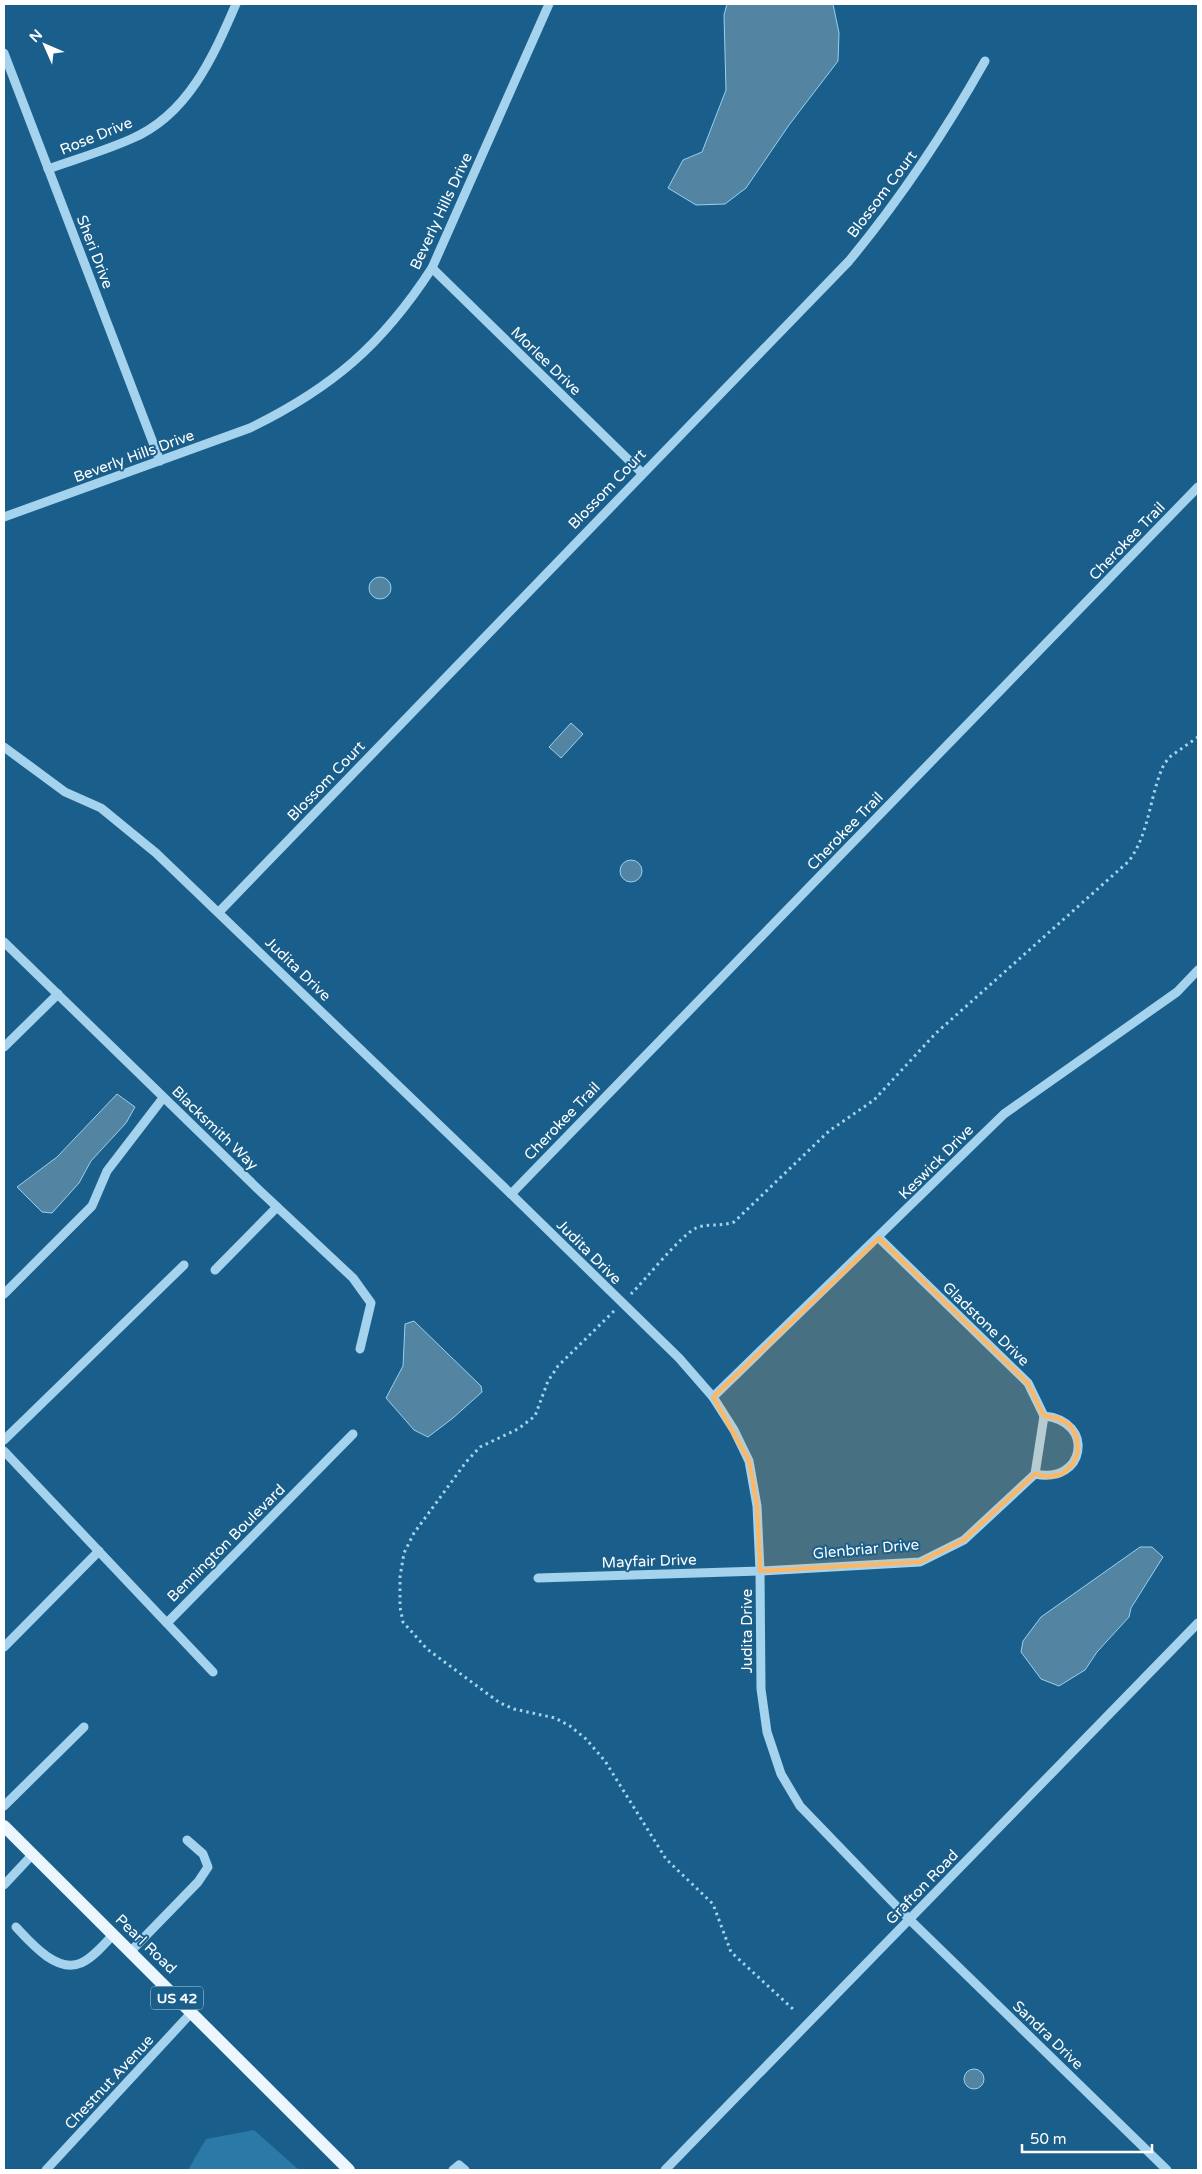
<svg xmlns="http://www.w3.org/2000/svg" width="1202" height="2174" viewBox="0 0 1202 2174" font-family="'Varela Round',sans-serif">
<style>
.green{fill:#2a79a7}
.water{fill:#5384a2;stroke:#98d0ef}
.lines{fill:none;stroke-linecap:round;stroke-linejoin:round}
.path{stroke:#a5d2ed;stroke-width:3;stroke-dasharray:2.5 4;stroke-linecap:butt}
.minor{stroke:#a5d2ed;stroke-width:9}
.major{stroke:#ebf6ff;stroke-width:12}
.marked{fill:#ffb661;fill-opacity:0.2;stroke:#ffb661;stroke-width:4;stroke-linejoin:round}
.labels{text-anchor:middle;stroke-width:4;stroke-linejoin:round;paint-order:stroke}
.shield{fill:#1a5f8b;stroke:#bacfdc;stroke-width:1}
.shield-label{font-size:14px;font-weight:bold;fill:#fff}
.street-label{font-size:15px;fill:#fff;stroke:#1a5f8b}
</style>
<rect width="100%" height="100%" fill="#1a5f8b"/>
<polygon class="green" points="254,2130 299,2170 188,2170 206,2139"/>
<g class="water">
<polygon points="727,4 833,4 839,33 838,61 789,125 746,188 725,204 696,205 668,188 683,160 702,152 726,90 724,15"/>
<circle cx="380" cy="588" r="11"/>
<polygon points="571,723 583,734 561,758 549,747"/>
<circle cx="631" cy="871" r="11"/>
<polygon points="117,1094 135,1107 126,1123 91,1161 79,1183 52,1213 42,1212 17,1187 57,1157"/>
<polygon points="414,1321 481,1386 482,1392 453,1418 428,1437 414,1430 386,1398 403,1366 405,1324"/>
<polygon points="1140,1547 1152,1547 1163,1557 1131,1608 1129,1617 1097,1652 1085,1670 1059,1686 1041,1679 1021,1652 1023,1641 1041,1617"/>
<circle cx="974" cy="2079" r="10"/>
</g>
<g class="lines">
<g class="path">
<path d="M631 1294C646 1279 680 1236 696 1228 707 1223 721 1227 734 1222L829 1131 874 1100 935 1034 1129 861C1150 832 1149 797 1164 764L1171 756 1198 737"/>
<polyline points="614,1311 558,1366 548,1381 535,1416 518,1429 480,1447 466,1462 414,1533 404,1553 400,1577 400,1607 403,1622 427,1649 500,1703 514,1709 555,1718 570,1726 586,1739 605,1761 666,1859 713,1904 731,1952 794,2010"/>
</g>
<g class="minor">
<polyline points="4,53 160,461"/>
<path d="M48 169C76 159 104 151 131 139 188 115 213 57 236 4"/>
<polyline points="432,268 642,473"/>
<path d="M4 517 250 428C332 388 382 345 432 268L549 4"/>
<polyline points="4,747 65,792 101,808 156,853 511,1194 679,1358 713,1397 734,1430 749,1461 757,1506 760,1571 761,1689 767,1732 781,1774 800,1806 909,1919 1167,2170"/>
<path d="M219 912 849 261C901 198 945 132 985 61"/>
<polyline points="4,942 260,1191 353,1278 371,1303 360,1349"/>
<polyline points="4,1047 58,994"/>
<polyline points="511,1194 1198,487"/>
<polyline points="215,1270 277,1207"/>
<polyline points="4,1294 92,1206 107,1171 163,1098"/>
<polyline points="713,1397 1004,1114 1177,992 1198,970"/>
<polyline points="4,1440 184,1265"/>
<polyline points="4,1451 213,1672"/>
<path d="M1035 1474C1085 1485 1096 1421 1044 1416"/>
<polyline points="538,1578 760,1571 920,1562 964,1540 1035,1474 1044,1416 1028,1383 879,1238"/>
<polyline points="167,1623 353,1434"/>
<polyline points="4,1647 99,1551"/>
<polyline points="4,1806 84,1727"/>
<polyline points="4,1885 32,1855"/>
<path d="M16 1927C30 1942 57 1974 81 1963 93 1958 104 1944 113 1935"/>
<polyline points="130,1952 198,1882 208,1867 203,1854 187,1840"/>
<polyline points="46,2170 192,2012"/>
<polyline points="453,2170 459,2165 465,2170"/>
<polyline points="665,2170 1198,1623"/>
</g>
<polyline class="major" points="4,1826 349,2170"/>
</g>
<path class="marked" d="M879 1238 1028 1383 1044 1416 1058 1418 1070 1425 1077 1437 1078 1452 1073 1464 1062 1474 1048 1477 1035 1474 964 1540 920 1562 760 1571 757 1506 749 1461 713 1397Z"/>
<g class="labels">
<rect class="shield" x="151" y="1986.5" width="52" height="23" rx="4"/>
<g class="shield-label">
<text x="177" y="2003">US 42</text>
</g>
<g class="street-label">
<text transform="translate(96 136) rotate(-22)" y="5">Rose Drive</text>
<text transform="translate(882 194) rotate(-53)" y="5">Blossom Court</text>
<text transform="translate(441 211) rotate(-65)" y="5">Beverly Hills Drive</text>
<text transform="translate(95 252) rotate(69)" y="5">Sheri Drive</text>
<text transform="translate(546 361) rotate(44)" y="5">Morlee Drive</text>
<text transform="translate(134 456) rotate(-20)" y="5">Beverly Hills Drive</text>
<text transform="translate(607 489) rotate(-46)" y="5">Blossom Court</text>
<text transform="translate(1127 541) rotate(-46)" y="5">Cherokee Trail</text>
<text transform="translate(326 781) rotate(-46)" y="5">Blossom Court</text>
<text transform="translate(845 831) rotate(-46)" y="5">Cherokee Trail</text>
<text transform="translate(298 969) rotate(44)" y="5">Judita Drive</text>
<text transform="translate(562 1121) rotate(-46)" y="5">Cherokee Trail</text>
<text transform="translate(215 1128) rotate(44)" y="5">Blacksmith Way</text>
<text transform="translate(936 1162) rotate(-45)" y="5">Keswick Drive</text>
<text transform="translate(589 1252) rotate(45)" y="5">Judita Drive</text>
<text transform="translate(986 1324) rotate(44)" y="5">Gladstone Drive</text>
<text transform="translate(226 1543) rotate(-45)" y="5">Bennington Boulevard</text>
<text transform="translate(866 1549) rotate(-5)" y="5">Glenbriar Drive</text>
<text transform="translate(649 1561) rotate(-2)" y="5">Mayfair Drive</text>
<text transform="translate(747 1631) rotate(-90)" y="5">Judita Drive</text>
<text transform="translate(922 1887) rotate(-46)" y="5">Grafton Road</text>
<text transform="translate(146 1944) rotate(44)" y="5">Pearl Road</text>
<text transform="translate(1048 2035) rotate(44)" y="5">Sandra Drive</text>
<text transform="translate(109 2082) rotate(-47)" y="5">Chestnut Avenue</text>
</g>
</g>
<rect width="1202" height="2174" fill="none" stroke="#ffffff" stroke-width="10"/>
<g transform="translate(45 45) rotate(315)" stroke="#1a5f8b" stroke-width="4" paint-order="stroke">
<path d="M0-4L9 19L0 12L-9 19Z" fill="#ffffff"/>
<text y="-8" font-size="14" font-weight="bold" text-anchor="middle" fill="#ffffff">N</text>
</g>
<path d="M1022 2144v8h130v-8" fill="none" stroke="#ffffff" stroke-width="2.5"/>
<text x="1030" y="2144" font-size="15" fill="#ffffff" stroke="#1a5f8b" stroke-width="4" paint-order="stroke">50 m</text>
</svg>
